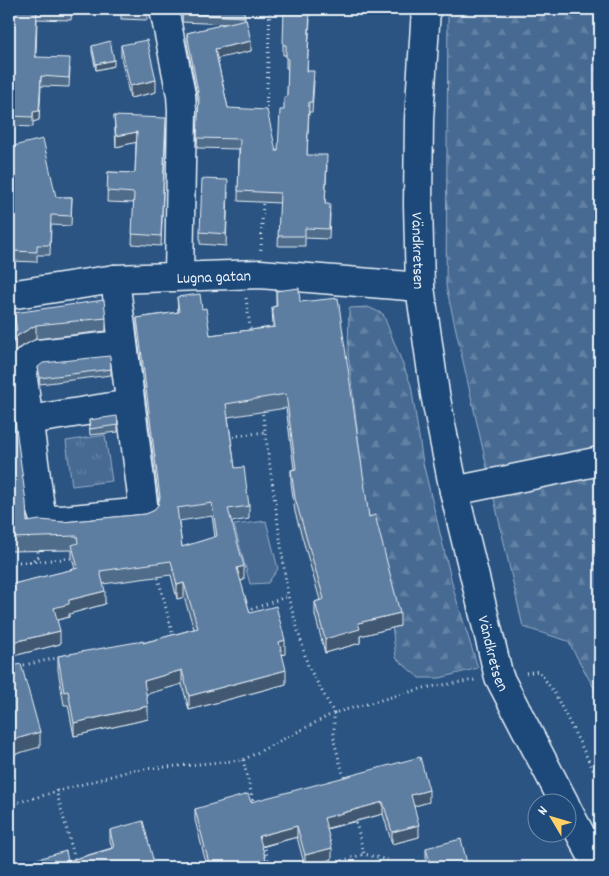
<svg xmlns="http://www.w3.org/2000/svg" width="609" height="876" viewBox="0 0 609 876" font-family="Dekko,sans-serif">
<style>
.grass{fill:url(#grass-tufts);stroke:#98aec6}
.forest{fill:url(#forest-firs);stroke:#98aec6}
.park{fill:#476b93;stroke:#98aec6}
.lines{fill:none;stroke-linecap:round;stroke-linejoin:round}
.minor-casing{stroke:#e8f1f8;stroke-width:31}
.path{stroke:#e8f1f8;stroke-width:3;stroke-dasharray:1 4;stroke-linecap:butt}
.minor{stroke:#1f4a7a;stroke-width:28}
.wall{fill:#506c8a;stroke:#e8f1f8;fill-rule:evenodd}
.shaded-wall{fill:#415871;stroke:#e8f1f8}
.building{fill:#5d7da1;stroke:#e8f1f8;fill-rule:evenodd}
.labels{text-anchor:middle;stroke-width:4;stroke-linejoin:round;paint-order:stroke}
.street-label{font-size:16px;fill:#e8f1f8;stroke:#1f4a7a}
</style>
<defs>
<pattern id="grass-tufts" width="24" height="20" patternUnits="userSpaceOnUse" patternTransform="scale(1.25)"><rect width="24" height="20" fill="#476b93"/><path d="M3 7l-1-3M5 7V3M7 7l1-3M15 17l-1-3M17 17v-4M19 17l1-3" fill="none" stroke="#6281a3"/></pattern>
<pattern id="forest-firs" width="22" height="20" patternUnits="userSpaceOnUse" patternTransform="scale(1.25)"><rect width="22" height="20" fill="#476b93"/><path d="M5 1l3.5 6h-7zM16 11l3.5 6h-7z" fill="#6281a3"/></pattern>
</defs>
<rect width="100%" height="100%" fill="#2b5482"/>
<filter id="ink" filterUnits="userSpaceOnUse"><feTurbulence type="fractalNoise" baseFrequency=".02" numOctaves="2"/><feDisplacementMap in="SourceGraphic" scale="10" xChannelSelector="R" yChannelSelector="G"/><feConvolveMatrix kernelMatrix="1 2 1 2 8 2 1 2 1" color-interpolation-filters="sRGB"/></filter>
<g filter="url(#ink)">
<polygon class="grass" points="105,435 112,481 72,486 66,441"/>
<g class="forest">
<polygon points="448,9 600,9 600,699 568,641 523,627 446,286"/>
<polygon points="368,307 383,314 411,385 423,463 455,595 478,668 440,678 419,678 396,658 389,601 366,503 348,354 349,308"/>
</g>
<polygon class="park" points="266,521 278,569 268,583 250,584 234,525"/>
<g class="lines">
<g class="minor-casing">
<g id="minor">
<polyline points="164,9 181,95 182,110 179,276"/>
<path id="s1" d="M426 9 419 119 418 204 420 287 435 394 454 491 499 677 565 804"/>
<polyline points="115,279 144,512 62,520 44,519 40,507 22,371 26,362 38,354 122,345"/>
<path id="s2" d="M9 295 115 279 260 274 420 287"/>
<polyline points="29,420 130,404"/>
<polyline points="454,491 600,461"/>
<polyline points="566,807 598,867"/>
</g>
</g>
<g class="path">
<polyline points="266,113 270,9"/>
<polyline points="261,250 263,199"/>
<polyline points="246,298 251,334"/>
<polyline points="262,409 288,596 308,666 334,713 334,741 345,781"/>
<polyline points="228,437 265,432"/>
<polyline points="9,562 30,562 38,557 38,546"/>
<polyline points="30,562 74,558"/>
<polyline points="157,573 173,636"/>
<polyline points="247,611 288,596"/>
<polyline points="139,644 153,641"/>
<polyline points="19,666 62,657"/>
<polyline points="526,673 539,671 555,694 600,783"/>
<polyline points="243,760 254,804"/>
<polyline points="56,790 77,867"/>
<polyline points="9,805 133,770 243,760 334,713 424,688 475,680"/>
<polyline points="355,818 364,854 388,860 391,867"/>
<polyline points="264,844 270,867"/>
<polyline points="323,867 364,854"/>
</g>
<use href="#minor" class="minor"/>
</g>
<g class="wall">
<polygon points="9,9 72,9 71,20 37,19 36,57 70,68 69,87 41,86 39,120 33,122 33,127 10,126 11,89 9,89 10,26 9,26"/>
<polygon points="121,9 147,9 147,20 121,19"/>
<polygon points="183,9 245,17 251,51 217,58 228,108 276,151 278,151 284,110 287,97 288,68 286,68 286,55 283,55 283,45 310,19 307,71 314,81 312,112 309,112 307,155 327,165 325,204 330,214 329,239 305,238 305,246 278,246 280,203 238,201 239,149 197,148 199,106 187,43 187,33 227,24 182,22"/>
<polygon points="121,45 156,92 130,98 121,57"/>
<polygon points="92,46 114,66 96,70 92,52"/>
<polygon points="114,116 166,128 161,246 132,244 134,203 107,202 108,172 135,173 136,142 116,147"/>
<polygon points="9,147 56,197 72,197 71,226 51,225 50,255 37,255 37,262 11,261 13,202 9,184"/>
<polygon points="228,192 226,246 200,244 200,232"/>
<path d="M276 291 300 302 369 517 400 626 360 636V643L325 653 315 615V602L320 600 295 512 291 483V470L294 469 286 408 228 417 235 468 249 506V519L231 522 244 580 240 581 250 613 285 654 282 655 286 684 189 710 182 684 146 694 148 719 74 736 68 705H64L58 670V656L143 643 194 629 184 597 177 599 171 575 103 584 105 604 69 614V617L57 620 60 644 9 657V585L75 569 72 558V550L9 551V376L27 522H63L146 514 153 511 158 505 159 502 137 331V318L178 312 177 297 202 309 210 335 273 327 272 307 276 306ZM212 516 215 537 182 547 179 521Z"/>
<polygon points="14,313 106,318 106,331 36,339 17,349 9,363 9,333 15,332"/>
<polygon points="38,367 111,369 111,375 40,384"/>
<polygon points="89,420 118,425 118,432 90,435"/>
<polygon points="251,802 429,802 414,806 419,837 392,844 383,814 327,829 332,859 305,867 297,837 262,847 268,867 207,867 195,820 195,809"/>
<polygon points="110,830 155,867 9,867 68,861 112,848 110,841"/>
<polygon points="426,848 468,867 428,867 426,860"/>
</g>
<g class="shaded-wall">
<polygon points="251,41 251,51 215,59 215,49"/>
<polygon points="114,60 114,66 96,70 96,64"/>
<polygon points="41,76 39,120 33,122 33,112"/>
<polygon points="156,80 156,92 130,98 130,86"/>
<polygon points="137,132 137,142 116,147 116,136"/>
<polygon points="36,325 36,339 17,349 9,363 9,349 17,336"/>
<polygon points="244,566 244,580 237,582 237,568"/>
<polygon points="184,583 184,597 177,599 177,585"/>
<polygon points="105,591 105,604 69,614 69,617 54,621 54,608 69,600"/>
<polygon points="400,613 400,626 360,636 360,643 325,653 325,639 358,623"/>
<polygon points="60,631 60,644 9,657 9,643"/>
<polygon points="285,640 285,654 279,656 279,642"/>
<polygon points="182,670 182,684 144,695 144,681"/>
<polygon points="286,670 286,684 189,710 189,696"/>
<polygon points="148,706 148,719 74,736 74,723"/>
<polygon points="40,732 40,747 9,756 9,741"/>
<polygon points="429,790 429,802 411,807 411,795"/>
<polygon points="383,802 383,814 324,829 324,818"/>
<polygon points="419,825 419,837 392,844 392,832"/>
<polygon points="297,826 297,837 259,847 259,836"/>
<polygon points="332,848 332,859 305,867 305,855"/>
<polygon points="118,864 118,867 107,867"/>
</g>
<g class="building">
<polygon points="9,9 72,9 71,11 37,10 35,57 70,58 69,78 41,76 39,111 33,112 33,117 10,116 12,79 9,79 11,17 9,17"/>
<polygon points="183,9 243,9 245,17 182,14"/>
<polygon points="284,9 310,9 307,71 314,71 312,102 309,102 307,155 327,155 325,204 330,204 329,229 305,228 305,236 278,236 280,193 238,191 240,139 197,138 199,98 187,33 246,19 251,41 215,49 228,108 267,110 276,151 278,151 280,110 284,110 284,97 287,97 288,58 286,58 286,45 283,45"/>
<polygon points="147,40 156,80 130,86 121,45"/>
<polygon points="110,41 114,60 96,64 92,46"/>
<polygon points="114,116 166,118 161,236 132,234 134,193 107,191 108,172 135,173 137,132 116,136"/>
<polygon points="43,139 56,197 72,197 71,216 51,215 50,245 37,245 37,252 11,251 13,193 9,174 9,164 10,164 9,160 9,147"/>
<polygon points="202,179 228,180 226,234 200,232"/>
<path d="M299 288 300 302 338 298 369 517 375 515 400 613 358 623 360 629 325 639 315 602 324 599 295 498 291 470 296 469 286 394 226 404 235 468 244 467 249 506 228 509 244 566 237 568 250 613 276 606 285 640 279 642 286 670 189 696 182 670 144 681 148 706 74 723 68 691 64 692 58 656 143 641V643L198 628 184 583 177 585 171 561 100 571 105 591 69 600V604L54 608 60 631 9 643V585L78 568 72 545 78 543 77 536 9 538V376L26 502 27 522 40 520 63 522 146 514 153 511 158 505 160 497 137 318 179 312 177 297 200 294 202 309 206 308 210 335 275 327 272 307 277 306 276 291ZM212 503 217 536 182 547 177 508Z"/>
<polygon points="104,300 106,318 36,325 17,336 9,349 9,333 17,331 14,313"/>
<polygon points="110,356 111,369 40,378 38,367 43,363"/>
<polygon points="117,416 118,425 90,429 89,420"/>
<polygon points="21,664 40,732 9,741 9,667"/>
<polygon points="420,757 429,790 411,795 419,825 392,832 383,802 324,818 332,848 305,855 297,826 259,836 268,867 210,867 195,809 248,794 251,802"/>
<polygon points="143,821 155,867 119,867 118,864 107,867 9,867 66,851 68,861 114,848 110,830"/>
<polygon points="461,839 468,867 431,867 426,848"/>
</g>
</g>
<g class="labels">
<g class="street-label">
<text dy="6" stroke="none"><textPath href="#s1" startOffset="242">Vändkretsen</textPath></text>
<text dy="6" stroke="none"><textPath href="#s2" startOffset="206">Lugna gatan</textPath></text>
<text dy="6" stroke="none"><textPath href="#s1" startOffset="652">Vändkretsen</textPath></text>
</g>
</g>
<rect width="609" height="876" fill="none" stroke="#1f4a7a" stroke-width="30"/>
<rect x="15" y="15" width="579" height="846" fill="none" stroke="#e8f1f8" stroke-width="2" filter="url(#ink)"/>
<g transform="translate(552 818) rotate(308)"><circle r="24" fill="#1f4a7a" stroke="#6f8dac"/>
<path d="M0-4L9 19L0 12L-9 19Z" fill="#ffd166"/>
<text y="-8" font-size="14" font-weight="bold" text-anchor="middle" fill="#e8f1f8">N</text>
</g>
</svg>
